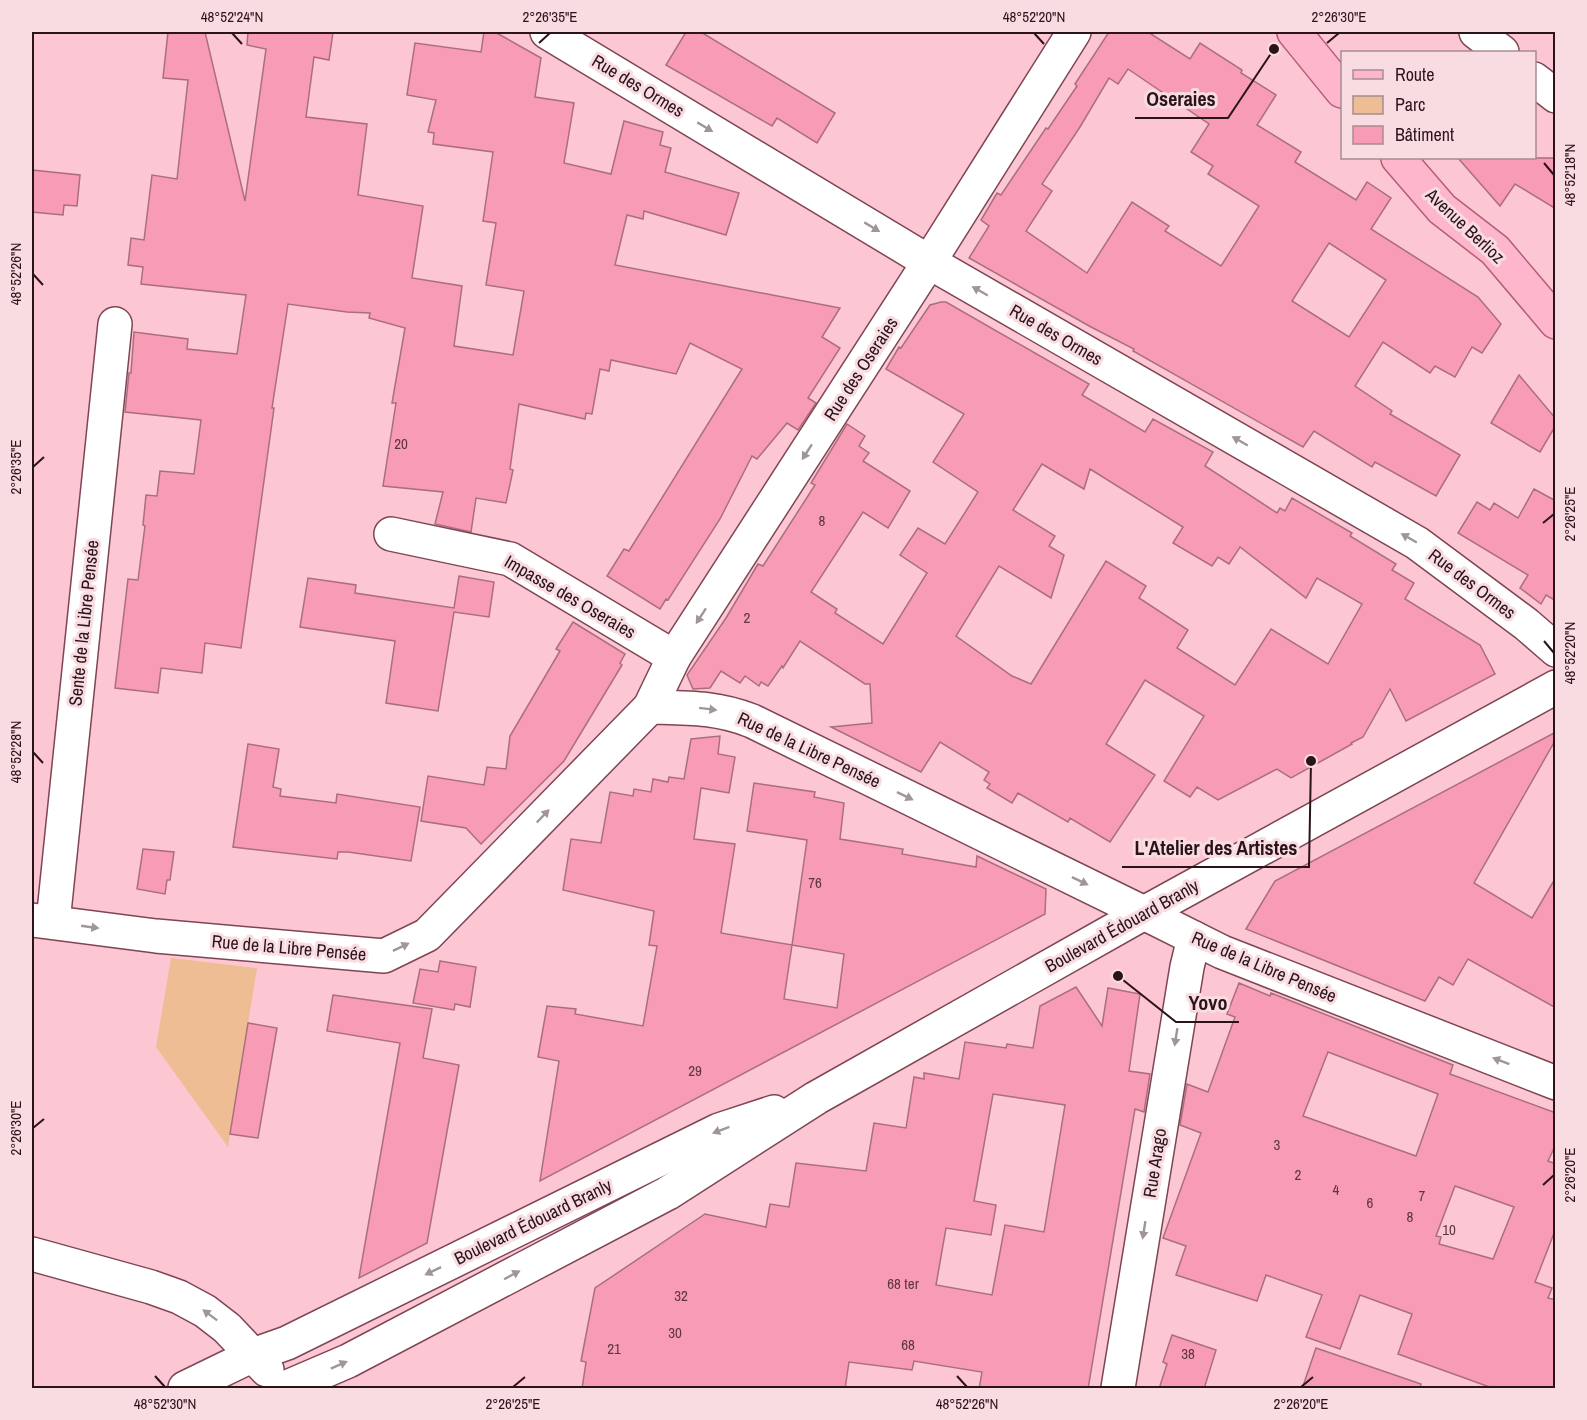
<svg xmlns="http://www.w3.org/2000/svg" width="1587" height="1420" viewBox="0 0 1587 1420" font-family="'Archivo Narrow',sans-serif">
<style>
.green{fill:#eebd93}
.building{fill:#f79cb4;stroke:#ab6e7e;stroke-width:1.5;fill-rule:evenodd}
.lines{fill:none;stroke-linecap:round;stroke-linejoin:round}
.minor-casing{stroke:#7e4555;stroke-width:36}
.major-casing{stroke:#b35e76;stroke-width:36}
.minor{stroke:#fff;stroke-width:33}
.major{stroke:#fdb6cb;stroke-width:33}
.oneway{fill:#a09598}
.ticks{fill:none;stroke:#2b131a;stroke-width:2}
.labels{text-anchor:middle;stroke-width:6;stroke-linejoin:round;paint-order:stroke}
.number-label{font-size:15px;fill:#5e3540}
.street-label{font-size:18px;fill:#2b131a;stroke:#f8dce2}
.leader{fill:none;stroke:#2b131a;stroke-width:2}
.callout-dot{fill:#2b131a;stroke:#f8dce2;stroke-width:2}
.callout-label{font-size:20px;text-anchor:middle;font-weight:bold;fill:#2b131a;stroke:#f8dce2;stroke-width:6;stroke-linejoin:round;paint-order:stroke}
.neatline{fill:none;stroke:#2b131a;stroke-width:2}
.ticks-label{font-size:15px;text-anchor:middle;fill:#2b131a}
</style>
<rect width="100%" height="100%" fill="#fdc6d3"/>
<polygon class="green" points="171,958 257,968 228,1147 156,1047"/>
<g class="building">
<polygon points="168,32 205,32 245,201 266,49 247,45 248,32 333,32 329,60 314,57 306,117 367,124 358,195 423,206 412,278 462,286 454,346 513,355 524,291 486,285 496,223 483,221 493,152 433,144 434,133 428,132 436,100 407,95 415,43 481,52 484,32 495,32 541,58 535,97 574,103 564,163 611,174 624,121 663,132 660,145 671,148 665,172 739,193 726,235 644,211 643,219 627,215 615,265 840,308 822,337 840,348 808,398 816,403 798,430 787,423 757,459 752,456 720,519 668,600 666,599 660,609 607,576 624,549 629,551 742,369 690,343 676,374 611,360 609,371 600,369 592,414 586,413 585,419 519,404 510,469 513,470 506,503 476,498 471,532 435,524 443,492 383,486 396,403 392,403 405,328 369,318 370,313 347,312 288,304 272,408 274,408 241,648 205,643 202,673 161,668 158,693 115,688 128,579 138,580 145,526 143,525 146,495 157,496 160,471 194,474 201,420 125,412 129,373 131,373 134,332 188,339 187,349 237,354 246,295 141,284 143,267 128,265 131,238 144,240 152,175 177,179 188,80 163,78"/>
<polygon points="686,32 701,32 835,113 817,143 777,118 772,126 666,65"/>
<path d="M1109 32H1148L1190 59 1200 43 1242 70 1241 73 1276 95 1257 125 1301 152 1295 162 1356 200 1367 182 1391 198 1371 229 1478 297 1501 324 1482 353 1472 347 1455 377 1435 366 1430 373 1383 342 1355 386 1392 411 1390 414 1460 455 1436 496 1375 462 1372 467 1314 431 1303 447 1133 351 1134 349 1091 327 969 258 989 226 981 220 997 193 1001 195 1046 128 1048 129 1077 86 1075 84ZM1128 69 1209 124 1191 152 1213 166 1208 174 1259 206 1221 266 1165 231 1169 226 1132 202 1087 273 1026 231 1052 191 1042 184 1080 127 1109 78 1118 84ZM1329 243 1386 280 1349 337 1292 301Z"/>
<polygon points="1458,158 1556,158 1556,209 1515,184 1500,206"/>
<polygon points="32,170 80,175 77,206 64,205 63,215 32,212"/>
<path d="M941 302H946L1089 384 1082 395 1145 432 1153 419 1213 452 1205 466 1277 513 1280 508 1285 511 1292 498 1352 533 1350 536 1396 564 1392 570 1414 583 1405 599 1480 645 1495 674 1406 721 1390 689 1363 737 1351 743 1352 744 1291 778 1277 769 1218 800 1197 787 1190 797 1164 781 1204 716 1145 680 1106 744 1155 775 1110 842 1070 818 1068 822 1018 793 1012 803 987 788 990 784 984 780 989 772 940 742 921 772 831 727 872 723 870 684H865L800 641 783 668 782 666 768 686 761 682 759 686 745 676 740 683 721 671 710 688 693 689 687 675 726 618 758 564 763 566 815 485 811 483 847 424 865 436 859 446 869 453 863 461 910 491 888 528 863 512 811 592 837 609 835 613 883 644 927 573 900 555 918 528 945 544 978 492 933 462 964 414 886 369 899 347 901 348 930 305ZM1042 464 1084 489 1090 469 1183 527 1173 543 1212 566 1218 557 1229 564 1240 547 1306 598 1317 578 1362 604 1328 664 1271 629 1235 685 1177 648 1188 630 1139 598 1146 586 1106 561 1031 684 1012 676 956 636 999 566 1051 598 1064 555 1049 546 1055 536 1013 510Z"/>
<polygon points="1519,375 1556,419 1556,425 1540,452 1491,423"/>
<polygon points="1534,489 1556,501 1556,601 1546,595 1541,604 1520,588 1528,575 1458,533 1477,502 1490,510 1494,503 1518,518"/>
<polygon points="459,576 494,582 489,617 454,612 438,711 386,703 395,641 300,627 308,578 356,585 355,593 454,608"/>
<polygon points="573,622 625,654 620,663 622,665 564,761 481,844 466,828 421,821 428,776 484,785 487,767 506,769 510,736 560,651 556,649"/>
<polygon points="1556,732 1556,739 1474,883 1532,918 1556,877 1556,1008 1468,959 1453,985 1439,977 1425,1001 1246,929 1275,881"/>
<path d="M720 736 718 754 735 757 729 793 701 788 694 839 735 844 721 933 792 945 807 840 747 831 754 783 815 792 814 797 844 803 840 839 903 849 902 854 976 867 977 856 1046 889 1045 914 540 1181 559 1061 538 1057 547 1006 576 1009 575 1014 643 1026 657 946 649 945 654 911 563 890 571 839 601 843 610 792 633 796 634 789 651 792 653 779 668 782 669 777 684 779 691 739ZM792 945 844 954 837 1008 784 999Z"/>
<polygon points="248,744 279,749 273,787 281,789 280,796 336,803 337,794 420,807 411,861 348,852 338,852 337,859 233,847"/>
<polygon points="143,849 174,852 170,880 167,880 165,894 137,889"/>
<polygon points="440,961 476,967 470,1007 455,1004 454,1010 413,1003 420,969 438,972"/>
<path d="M1239 983 1270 996 1271 993 1453 1065 1450 1074 1556 1113V1144L1548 1161 1556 1164V1228L1535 1282 1552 1288 1548 1298 1556 1300V1389H1495L1398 1354 1412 1314 1360 1295 1340 1349 1306 1337 1322 1295 1266 1275 1257 1301 1176 1275 1186 1246 1163 1238 1201 1133 1180 1125 1187 1084 1208 1092 1235 1017 1227 1014ZM1328 1052 1438 1094 1416 1156 1303 1116ZM1455 1186 1514 1207 1493 1259 1439 1244 1441 1237 1436 1236Z"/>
<path d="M1076 987 1102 1026 1108 988 1140 994 1129 1071 1150 1074 1144 1112 1135 1109 1088 1389H979L982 1372 914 1361 912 1370 849 1362 845 1389H582L586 1362 581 1361 595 1288 705 1214 766 1227 770 1204 789 1207 796 1163 866 1171 874 1123 906 1128 914 1077 924 1079V1073L959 1079 965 1042 1006 1048 1007 1044 1033 1048 1040 1006ZM993 1094 1065 1105 1044 1232 1005 1225 992 1295 936 1285 946 1228 991 1235 996 1205 974 1201Z"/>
<polygon points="333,995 432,1009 423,1058 459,1065 427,1243 359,1278 400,1043 327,1031"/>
<polygon points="248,1023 277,1028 258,1138 230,1134"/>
<polygon points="1172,1335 1216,1350 1204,1389 1159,1389 1167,1364 1163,1362"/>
<polygon points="1316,1348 1421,1384 1420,1389 1302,1389"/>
</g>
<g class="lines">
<g class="minor-casing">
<g id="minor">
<polyline points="547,32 929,262 1417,543 1526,624 1556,650"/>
<polyline points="1476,32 1502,52"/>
<polyline points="1534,79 1556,96"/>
<polyline points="391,534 510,559 674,657"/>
<path d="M650 707C688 708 716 707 752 721L1144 913 1222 952 1556 1083"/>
<polyline points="32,920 156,936 384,956 427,935 650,707 674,657 929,262 1074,32"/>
<polyline points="53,922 115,324"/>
<polyline points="32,1254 151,1287 179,1297 205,1311 227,1328 267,1370"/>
<polyline points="185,1388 253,1355 287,1343 719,1130 774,1112"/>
<polyline points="285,1388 348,1361 668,1193 816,1098 1144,913 1556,687"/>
<polyline points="1118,1388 1187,967 1194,938"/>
</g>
</g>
<g class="major-casing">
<g id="major">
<polyline points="1294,32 1342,91"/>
<polyline points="1398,158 1442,209 1495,250 1556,322"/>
</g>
</g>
<use href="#minor" class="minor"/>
<use href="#major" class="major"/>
</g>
<defs><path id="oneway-solid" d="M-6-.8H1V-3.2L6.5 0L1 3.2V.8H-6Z" transform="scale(1.5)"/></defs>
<g class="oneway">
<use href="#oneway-solid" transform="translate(705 127) rotate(31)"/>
<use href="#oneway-solid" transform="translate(872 227) rotate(31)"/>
<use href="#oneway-solid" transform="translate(980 291) rotate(-150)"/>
<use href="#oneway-solid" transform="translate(1240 441) rotate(-150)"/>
<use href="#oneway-solid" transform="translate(807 452) rotate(123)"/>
<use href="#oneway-solid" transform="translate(1409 538) rotate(-150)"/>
<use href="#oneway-solid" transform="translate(701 616) rotate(123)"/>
<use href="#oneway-solid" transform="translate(708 709) rotate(7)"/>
<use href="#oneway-solid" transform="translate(905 796) rotate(26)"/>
<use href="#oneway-solid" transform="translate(543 816) rotate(-46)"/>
<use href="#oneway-solid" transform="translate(1080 881) rotate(26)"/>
<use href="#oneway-solid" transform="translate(90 927) rotate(8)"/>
<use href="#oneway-solid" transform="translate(401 947) rotate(-26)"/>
<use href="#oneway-solid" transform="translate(1176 1037) rotate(99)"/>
<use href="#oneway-solid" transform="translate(1501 1061) rotate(-159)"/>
<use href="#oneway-solid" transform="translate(721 1130) rotate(159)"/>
<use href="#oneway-solid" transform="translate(1144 1230) rotate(99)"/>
<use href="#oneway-solid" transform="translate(433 1271) rotate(154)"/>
<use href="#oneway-solid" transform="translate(512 1275) rotate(-28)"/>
<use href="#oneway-solid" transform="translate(210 1315) rotate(-143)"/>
<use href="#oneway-solid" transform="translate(339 1365) rotate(-24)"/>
</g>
<path class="ticks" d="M232 33 242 44M1034 33 1044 44M539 43 550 33M1327 43 1339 33M1544 163 1554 175M33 274 43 285M33 467 44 457M1543 523 1554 514M1544 641 1554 653M33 752 43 763M33 1128 44 1119M1543 1185 1554 1175M155 1376 165 1387M957 1376 967 1387M513 1387 525 1377M1301 1387 1313 1377"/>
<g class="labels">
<g class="number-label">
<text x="401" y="449">20</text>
<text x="822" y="526">8</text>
<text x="747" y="623">2</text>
<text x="815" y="888">76</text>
<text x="695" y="1076">29</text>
<text x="1277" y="1150">3</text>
<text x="1298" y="1180">2</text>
<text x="1336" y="1195">4</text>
<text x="1422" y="1201">7</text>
<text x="1370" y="1208">6</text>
<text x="1410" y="1222">8</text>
<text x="1449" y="1235">10</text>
<text x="903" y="1289">68 ter</text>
<text x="681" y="1301">32</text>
<text x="675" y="1338">30</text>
<text x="908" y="1350">68</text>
<text x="614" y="1354">21</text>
<text x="1188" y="1359">38</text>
</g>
<g class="street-label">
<text transform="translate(638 86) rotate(31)" y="6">Rue des Ormes</text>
<text transform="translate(1465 226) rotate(43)" y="6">Avenue Berlioz</text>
<text transform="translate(1056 335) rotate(30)" y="6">Rue des Ormes</text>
<text transform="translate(861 369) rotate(-57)" y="6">Rue des Oseraies</text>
<text transform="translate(1472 584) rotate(37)" y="6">Rue des Ormes</text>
<text transform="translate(570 597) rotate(30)" y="6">Impasse des Oseraies</text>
<text transform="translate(84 623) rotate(-84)" y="6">Sente de la Libre Pensée</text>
<text transform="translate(809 750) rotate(25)" y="6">Rue de la Libre Pensée</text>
<text transform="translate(1122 926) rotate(-29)" y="6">Boulevard Édouard Branly</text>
<text transform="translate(289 948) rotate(5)" y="6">Rue de la Libre Pensée</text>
<text transform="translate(1264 967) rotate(23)" y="6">Rue de la Libre Pensée</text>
<text transform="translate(1155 1163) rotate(-81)" y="6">Rue Arago</text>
<text transform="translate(533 1222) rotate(-26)" y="6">Boulevard Édouard Branly</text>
</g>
</g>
<path class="leader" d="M1274 49L1228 118H1135M1311 761L1309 867H1122M1118 976L1176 1022H1239"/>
<g class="callout-dot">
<circle cx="1274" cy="49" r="6"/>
<circle cx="1311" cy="761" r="6"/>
<circle cx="1118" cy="976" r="6"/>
</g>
<g class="callout-label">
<text x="1181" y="106">Oseraies</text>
<text x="1216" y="855">L'Atelier des Artistes</text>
<text x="1208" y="1010">Yovo</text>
</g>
<rect width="1587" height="1420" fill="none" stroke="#f8dce2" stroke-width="66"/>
<rect x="1341" y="51" width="195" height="108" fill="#f8dce2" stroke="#a68c92" stroke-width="1.5"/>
<rect x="1353" y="70" width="30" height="9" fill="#fdb6cb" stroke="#a68c92" stroke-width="1.5"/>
<text x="1395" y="81" font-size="18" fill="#2b131a">Route</text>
<rect x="1353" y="96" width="30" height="18" fill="#eebd93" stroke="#a68c92" stroke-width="1.5"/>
<text x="1395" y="111" font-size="18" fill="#2b131a">Parc</text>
<rect x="1353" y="126" width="30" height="18" fill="#f79cb4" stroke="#a68c92" stroke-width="1.5"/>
<text x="1395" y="141" font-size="18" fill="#2b131a">Bâtiment</text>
<rect x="33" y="33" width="1521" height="1354" class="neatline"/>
<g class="ticks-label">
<text x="232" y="22">48°52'24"N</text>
<text x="550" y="22">2°26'35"E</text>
<text x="1034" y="22">48°52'20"N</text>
<text x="1339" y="22">2°26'30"E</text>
<text transform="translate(1570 175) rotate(-90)" y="5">48°52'18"N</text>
<text transform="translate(16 274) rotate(-90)" y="5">48°52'26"N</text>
<text transform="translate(16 467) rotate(-90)" y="5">2°26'35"E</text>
<text transform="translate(1570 514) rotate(-90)" y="5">2°26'25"E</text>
<text transform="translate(1570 653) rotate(-90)" y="5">48°52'20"N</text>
<text transform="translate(16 752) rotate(-90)" y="5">48°52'28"N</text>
<text transform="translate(16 1128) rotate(-90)" y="5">2°26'30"E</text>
<text transform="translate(1570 1175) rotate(-90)" y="5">2°26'20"E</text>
<text x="165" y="1409">48°52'30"N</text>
<text x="513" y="1409">2°26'25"E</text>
<text x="967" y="1409">48°52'26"N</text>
<text x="1301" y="1409">2°26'20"E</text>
</g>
</svg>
